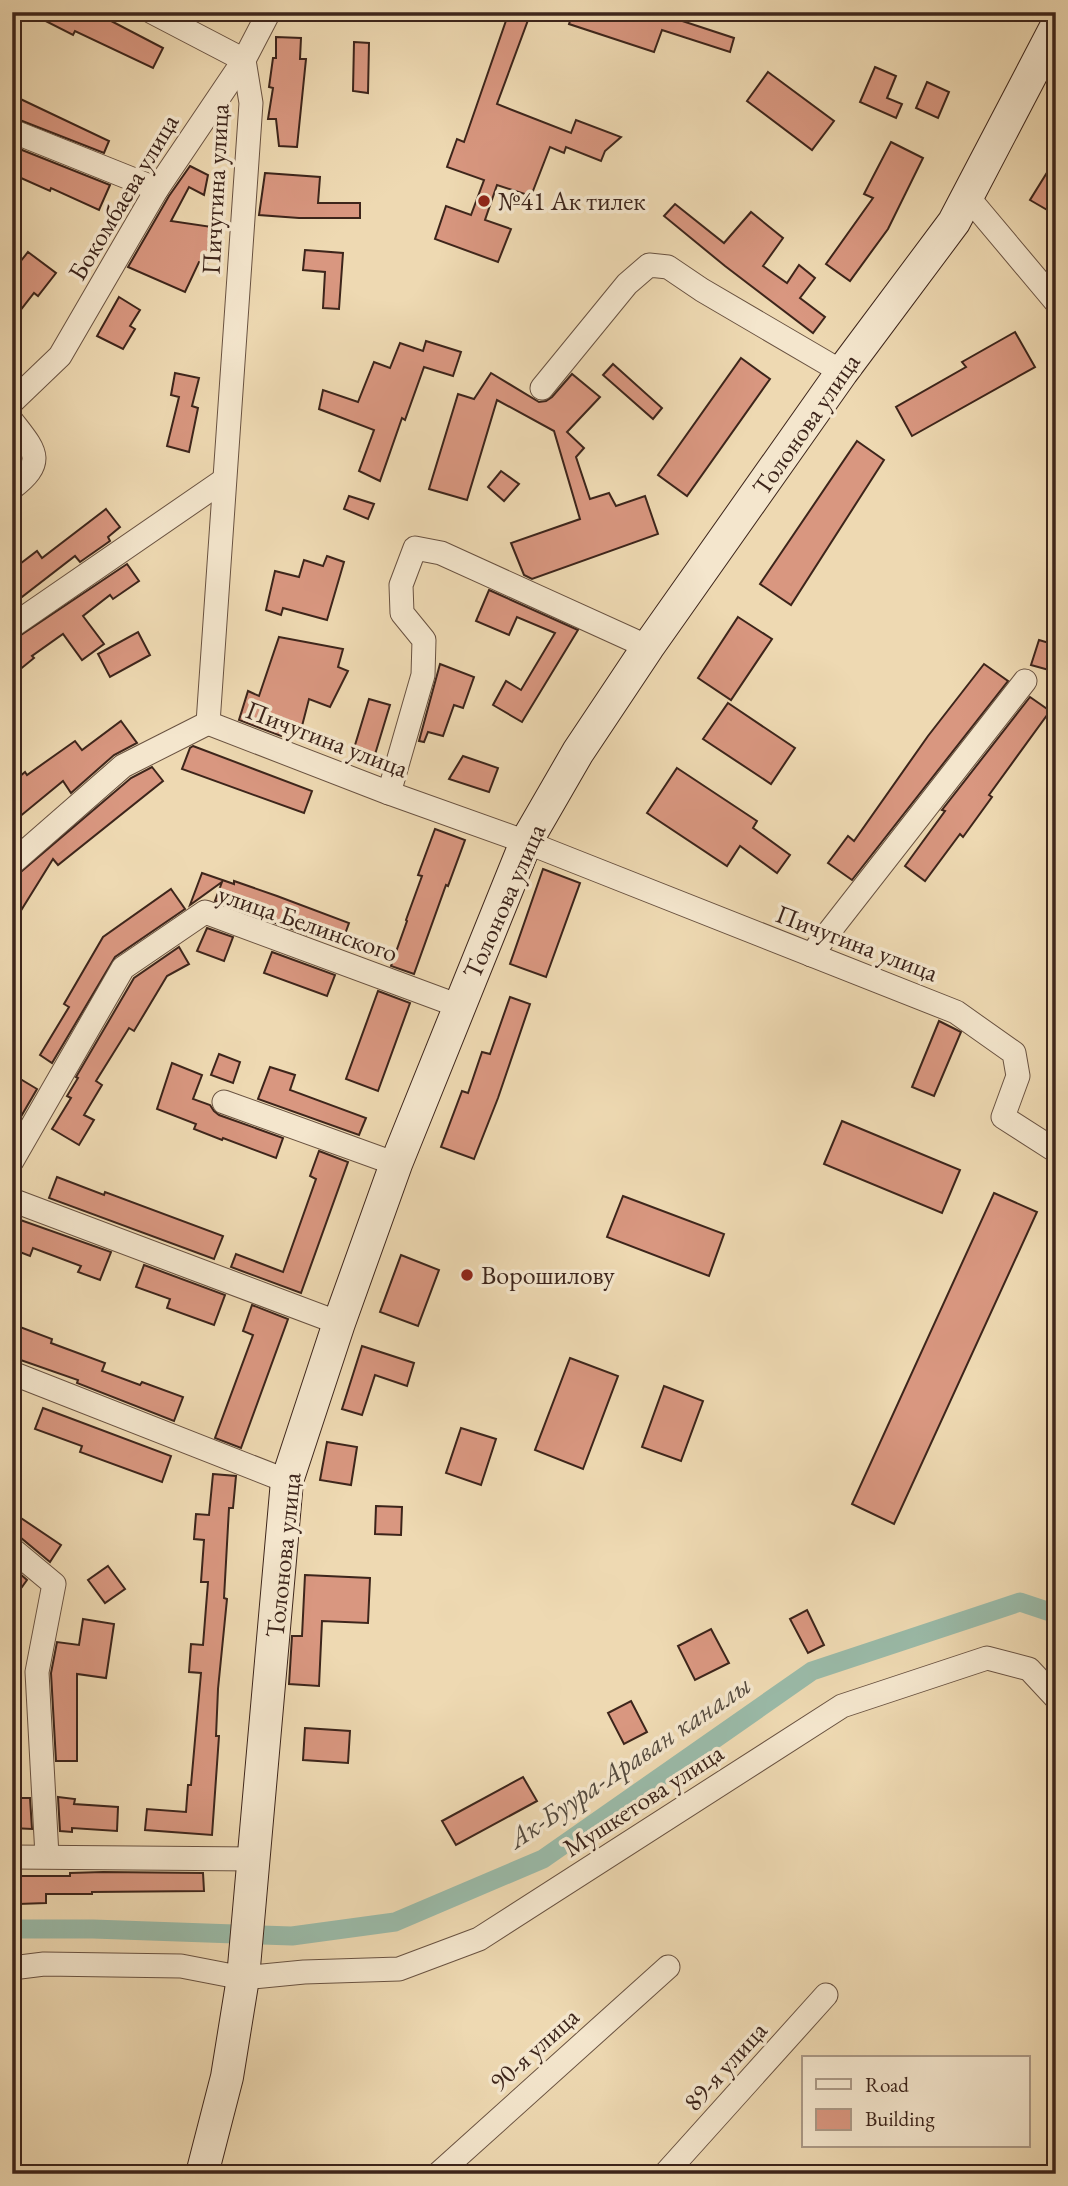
<svg xmlns="http://www.w3.org/2000/svg" width="1068" height="2186" viewBox="0 0 1068 2186" font-family="'EB Garamond',serif">
<style>
.lines{fill:none;stroke-linecap:round;stroke-linejoin:round}
.canal{stroke:#9abaa8;stroke-width:19}
.building{fill:#d99780;stroke:#3d251b;stroke-width:2}
.minor-casing{stroke:#695241;stroke-width:25}
.secondary-casing{stroke:#3d251b;stroke-width:34}
.minor{stroke:#f4e6cd;stroke-width:23}
.secondary{stroke:#f4e6cd;stroke-width:32}
.poi-dot{fill:#8f2418;stroke:#f4e6cd;stroke-width:2.5}
.labels{text-anchor:middle;stroke-width:7;stroke-linejoin:round;paint-order:stroke}
.street-label{font-size:26px;fill:#3d251b;stroke:#f4e6cd}
.poi-label{font-size:26px;fill:#3d251b;stroke:#f4e6cd;text-anchor:start}
.water-label{font-size:28px;font-style:italic;fill:#544a3e;stroke:#f4e6cd}
</style>
<rect width="100%" height="100%" fill="#eed9b2"/>
<filter id="stains"><feTurbulence type="fractalNoise" baseFrequency=".00286" numOctaves="4"/><feColorMatrix values="0 0 0 0 .2 0 0 0 0 .09 0 0 0 0 .02 0 0 0 .5 -.17"/></filter>
<radialGradient id="worn" r=".72"><stop offset=".6" stop-color="#630" stop-opacity="0"/><stop offset="1" stop-color="#630" stop-opacity=".3"/></radialGradient>
<g class="lines">
<polyline class="canal" points="12,1929 93,1929 292,1936 395,1922 543,1859 812,1671 1020,1602 1056,1614"/>
</g>
<g class="building">
<polygon points="28,12 94,12 163,48 153,68 75,31 73,35"/>
<polygon points="509,12 531,12 497,104 571,133 576,120 621,137 605,151 601,161 566,147 564,153 550,147 531,196 497,185 485,220 511,229 498,262 435,239 446,206 471,215 484,180 447,167 457,139 464,142"/>
<polygon points="573,12 655,12 734,38 730,52 662,30 654,52 569,24"/>
<polygon points="276,37 301,38 300,59 306,59 297,147 279,146 276,119 268,119 273,88 269,87 273,58 276,58"/>
<polygon points="354,42 369,43 368,93 353,91"/>
<polygon points="875,67 896,76 887,98 902,104 896,118 860,102"/>
<polygon points="768,72 834,121 812,150 747,101"/>
<polygon points="927,82 949,92 938,118 916,108"/>
<polygon points="12,95 109,141 104,153 12,117"/>
<polygon points="891,142 923,158 888,229 850,281 826,264 873,198 864,194"/>
<polygon points="12,146 110,185 99,210 51,188 50,191 12,174"/>
<polygon points="1056,158 1056,215 1030,200"/>
<polygon points="190,166 208,175 204,195 189,187 171,221 212,227 207,263 199,262 185,292 128,267 169,196"/>
<polygon points="265,173 320,177 318,203 360,203 360,218 299,218 259,215"/>
<polygon points="675,204 724,243 751,212 783,238 763,266 787,283 799,265 815,278 800,298 825,317 813,333 725,266 664,216"/>
<polygon points="305,250 343,253 339,309 323,308 325,272 303,270"/>
<polygon points="28,252 56,273 38,296 34,293 12,321 12,272"/>
<polygon points="119,297 140,310 130,326 135,329 123,349 97,336"/>
<polygon points="1015,332 1035,367 912,436 896,407 966,367 962,362"/>
<polygon points="426,341 461,352 453,376 424,367 405,420 402,418 380,481 359,471 374,430 319,409 323,390 358,402 374,362 390,368 400,343 423,351"/>
<polygon points="741,358 770,379 687,496 658,475"/>
<polygon points="613,364 662,408 653,419 603,375"/>
<polygon points="175,373 199,378 192,406 198,408 189,452 167,446 179,397 171,395"/>
<polygon points="491,373 539,402 546,401 552,397 572,374 600,397 567,432 584,448 576,457 590,499 609,493 616,506 645,496 658,534 532,579 524,575 511,543 580,519 554,431 497,400 467,500 429,489 458,394 474,399"/>
<polygon points="857,441 884,460 791,605 760,584"/>
<polygon points="501,471 519,484 504,501 488,487"/>
<polygon points="349,496 374,504 368,519 344,509"/>
<polygon points="106,509 120,527 108,537 110,541 80,562 75,556 18,600 12,591 12,570 37,551 42,558"/>
<polygon points="327,556 344,562 327,620 283,608 281,615 266,610 275,571 299,577 304,560 323,566"/>
<polygon points="127,564 139,581 113,599 110,595 83,616 104,644 82,660 63,634 32,656 34,658 12,676 12,641"/>
<polygon points="489,590 578,630 522,722 493,705 506,681 521,690 555,633 517,617 509,635 476,621"/>
<polygon points="738,617 772,639 731,700 698,678"/>
<polygon points="138,632 150,655 110,677 98,654"/>
<polygon points="279,637 343,649 338,667 348,671 330,707 309,699 302,726 284,722 281,736 239,720 248,691 259,696"/>
<polygon points="1039,640 1056,645 1056,672 1031,665"/>
<polygon points="440,664 474,677 463,708 454,705 443,736 428,732 424,742 419,741"/>
<polygon points="984,664 1008,681 852,880 828,863 848,836 854,841 928,736"/>
<polygon points="1030,697 1050,711 989,795 992,797 963,837 960,834 925,881 905,866 945,811 942,810"/>
<polygon points="369,699 390,705 373,761 352,755"/>
<polygon points="728,703 795,748 771,784 703,739"/>
<polygon points="121,721 137,743 114,755 71,793 63,781 12,823 12,783 25,772 27,775 75,741 82,750"/>
<polygon points="193,746 312,791 304,813 182,769 190,748"/>
<polygon points="463,756 498,768 489,792 449,779"/>
<polygon points="152,767 163,781 58,865 53,859 12,925 12,882 16,876 131,778"/>
<polygon points="677,768 757,821 753,828 790,855 777,873 740,846 727,866 647,813"/>
<polygon points="435,829 465,840 448,886 446,885 414,974 391,966 407,921 406,920 422,876 418,875"/>
<polygon points="543,869 580,883 546,977 510,964"/>
<polygon points="202,873 234,884 234,881 277,896 349,923 341,945 306,932 306,934 215,901 222,882 190,905"/>
<polygon points="171,889 185,909 115,957 52,1063 40,1055 69,1007 64,1004 103,937"/>
<polygon points="207,928 233,937 224,961 197,951"/>
<polygon points="179,947 189,964 167,976 134,1031 129,1028 96,1081 102,1085 84,1115 94,1120 79,1145 52,1129 71,1098 67,1096 78,1078 76,1077 134,978"/>
<polygon points="272,952 335,975 327,996 264,973"/>
<polygon points="378,991 410,1003 378,1091 346,1079"/>
<polygon points="510,997 530,1004 498,1098 474,1159 441,1147 462,1091 468,1093 482,1052 490,1054"/>
<polygon points="939,1021 961,1032 934,1096 912,1087"/>
<polygon points="219,1054 240,1062 233,1083 211,1075"/>
<polygon points="172,1063 202,1075 193,1099 210,1105 214,1111 219,1115 283,1138 276,1158 223,1138 222,1140 194,1129 196,1124 157,1109"/>
<polygon points="270,1067 295,1075 290,1090 366,1118 359,1135 258,1099"/>
<polygon points="12,1074 37,1089 12,1132"/>
<polygon points="842,1121 960,1170 942,1213 824,1164"/>
<polygon points="319,1151 348,1162 301,1293 231,1267 236,1254 283,1272 316,1179 310,1176"/>
<polygon points="57,1177 104,1195 105,1192 223,1236 214,1259 49,1198"/>
<polygon points="994,1193 1037,1212 894,1524 852,1504"/>
<polygon points="623,1196 724,1234 709,1276 607,1237"/>
<polygon points="12,1217 111,1252 100,1280 78,1272 81,1266 33,1248 30,1256 12,1249"/>
<polygon points="401,1255 439,1270 418,1326 380,1312"/>
<polygon points="144,1265 225,1295 214,1325 167,1308 170,1299 136,1287"/>
<polygon points="252,1305 288,1319 241,1448 215,1438 253,1335 243,1331"/>
<polygon points="12,1324 52,1339 51,1343 105,1363 102,1371 140,1385 142,1382 183,1397 174,1421 77,1383 78,1380 12,1357"/>
<polygon points="362,1346 414,1363 407,1386 375,1375 362,1415 342,1409"/>
<polygon points="570,1358 618,1376 583,1469 535,1450"/>
<polygon points="664,1386 703,1401 681,1461 642,1447"/>
<polygon points="43,1408 171,1456 162,1482 80,1452 82,1446 35,1429"/>
<polygon points="461,1428 496,1439 481,1485 446,1473"/>
<polygon points="327,1442 357,1447 351,1485 320,1480"/>
<polygon points="213,1474 236,1476 233,1508 229,1508 224,1598 227,1599 218,1689 216,1736 219,1736 212,1835 145,1830 147,1809 186,1812 188,1785 191,1785 201,1673 189,1672 191,1644 203,1645 208,1582 201,1582 204,1540 194,1539 196,1514 209,1515"/>
<polygon points="376,1506 402,1507 401,1535 375,1534"/>
<polygon points="12,1512 61,1545 50,1562 21,1538 12,1535"/>
<polygon points="108,1566 125,1589 105,1603 88,1580"/>
<polygon points="12,1567 27,1580 12,1601"/>
<polygon points="305,1575 370,1578 368,1623 322,1621 319,1686 289,1684 292,1636 302,1636"/>
<polygon points="807,1610 824,1645 808,1653 790,1619"/>
<polygon points="83,1619 114,1624 106,1678 77,1674 77,1761 56,1761 51,1673 57,1642 79,1645"/>
<polygon points="711,1629 729,1663 695,1680 678,1646"/>
<polygon points="631,1701 647,1732 624,1744 608,1713"/>
<polygon points="305,1728 350,1731 348,1763 303,1760"/>
<polygon points="523,1777 537,1801 456,1845 442,1821"/>
<polygon points="58,1797 75,1799 74,1804 118,1807 117,1831 72,1828 72,1832 60,1831"/>
<polygon points="12,1798 30,1798 32,1829 12,1828"/>
<polygon points="103,1872 203,1873 204,1891 92,1892 92,1894 46,1894 46,1903 19,1904 18,1876 70,1876 70,1873"/>
</g>
<g class="lines">
<g class="minor-casing">
<g id="minor">
<polyline points="152,12 244,60 251,103 208,723"/>
<polyline points="12,131 157,189"/>
<polyline points="967,196 1056,302"/>
<polyline points="542,388 627,284 649,265 668,267 702,290 842,372"/>
<polyline points="12,402 60,356 157,189 244,60 269,12"/>
<path d="M12 421C35 451 47 461 12 488"/>
<polyline points="12,626 224,480"/>
<polyline points="208,723 389,793 526,842 956,1012 1014,1053 1018,1076 1003,1117 1056,1151"/>
<polyline points="389,793 423,675 424,640 402,613 401,585 415,548 441,553 648,647"/>
<polyline points="12,863 123,766 208,723"/>
<polyline points="811,955 1025,681"/>
<polyline points="224,1102 396,1164"/>
<polyline points="12,1161 123,968 205,912 459,1006"/>
<polyline points="12,1200 339,1323"/>
<polyline points="12,1373 287,1481"/>
<polyline points="12,1549 54,1584 37,1672 47,1856"/>
<polyline points="12,1857 255,1859"/>
<polyline points="12,1968 44,1964 181,1966 243,1978 304,1972 399,1969 479,1939 842,1706 987,1658 1029,1669 1056,1698"/>
<polyline points="438,2174 668,1967"/>
<polyline points="665,2174 826,1995"/>
</g>
</g>
<g class="secondary-casing">
<polyline id="secondary" points="202,2174 227,2077 243,1978 287,1481 339,1323 396,1164 526,842 578,752 648,647 842,372 954,222 1056,27"/>
</g>
<use href="#minor" class="minor"/>
<use href="#secondary" class="secondary"/>
</g>
<g class="poi-dot">
<circle cx="484" cy="201" r="7"/>
<circle cx="467" cy="1275" r="7"/>
</g>
<g class="labels">
<g class="street-label">
<text transform="translate(215 189) rotate(-87)" y="9">Пичугина улица</text>
<text transform="translate(123 197) rotate(-59)" y="9">Бокомбаева улица</text>
<text transform="translate(806 424) rotate(-55)" y="9">Толонова улица</text>
<text transform="translate(327 739) rotate(21)" y="9">Пичугина улица</text>
<text transform="translate(504 901) rotate(-66)" y="9">Толонова улица</text>
<text transform="translate(308 923) rotate(19)" y="9">улица Белинского</text>
<text transform="translate(857 943) rotate(21)" y="9">Пичугина улица</text>
<text transform="translate(283 1555) rotate(-84)" y="9">Толонова улица</text>
<text transform="translate(643 1800) rotate(-33)" y="9">Мушкетова улица</text>
<text transform="translate(534 2049) rotate(-42)" y="9">90-я улица</text>
<text transform="translate(725 2066) rotate(-48)" y="9">89-я улица</text>
</g>
<g class="poi-label">
<text x="498" y="210">№41 Ак тилек</text>
<text x="481" y="1284">Ворошилову</text>
</g>
<g class="water-label">
<text transform="translate(629 1761) rotate(-34)" y="10">Ак-Буура-Араван каналы</text>
</g>
</g>
<rect width="1068" height="2186" fill="none" stroke="#eed9b2" stroke-width="42"/>
<rect x="14" y="14" width="1040" height="2158" fill="none" stroke="#3d251b" stroke-width="3.5"/>
<rect x="21" y="21" width="1026" height="2144" fill="none" stroke="#3d251b" stroke-width="2"/>
<rect x="802" y="2056" width="228" height="91" fill="#f4e6cd" stroke="#ab9986" stroke-width="2"/>
<rect x="816" y="2079" width="35" height="10" fill="#f4e6cd" stroke="#ab9986" stroke-width="2"/>
<text x="865" y="2092" font-size="21" fill="#3d251b">Road</text>
<rect x="816" y="2109" width="35" height="21" fill="#d99780" stroke="#ab9986" stroke-width="2"/>
<text x="865" y="2126" font-size="21" fill="#3d251b">Building</text>
<rect width="100%" height="100%" filter="url(#stains)"/>
<rect width="100%" height="100%" fill="url(#worn)"/>
</svg>
